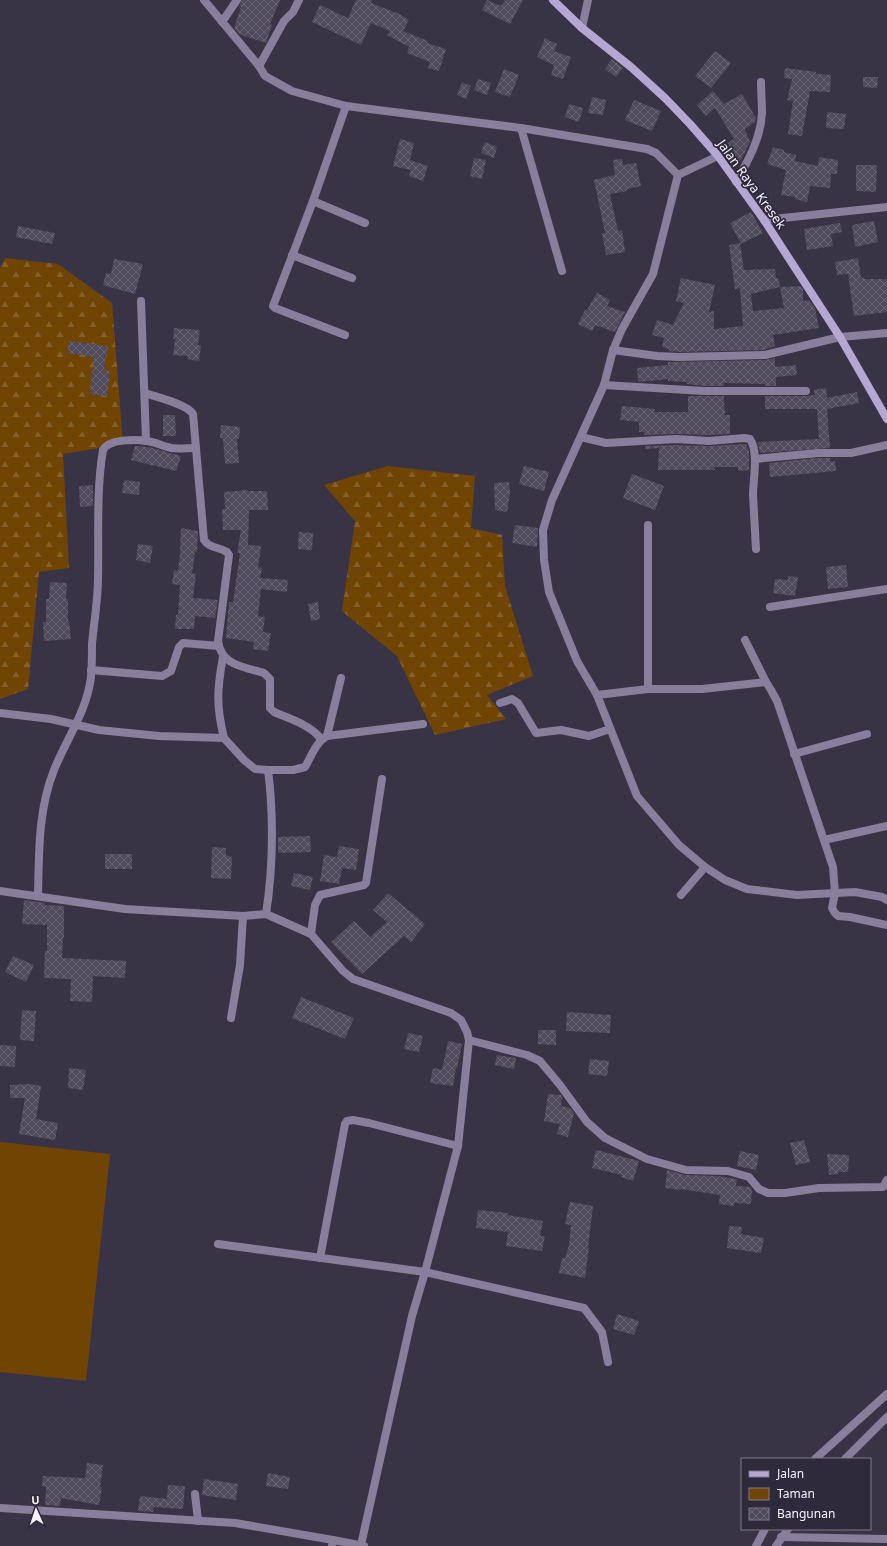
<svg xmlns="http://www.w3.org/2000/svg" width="887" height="1546" viewBox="0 0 887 1546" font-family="'Noto Sans',sans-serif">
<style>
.forest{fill:url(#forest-firs)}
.park{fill:#704403}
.building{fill:url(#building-cross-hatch);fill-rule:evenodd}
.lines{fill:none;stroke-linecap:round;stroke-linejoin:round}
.street{stroke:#877f9b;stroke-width:8}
.secondary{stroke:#b4a7d3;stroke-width:8}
.labels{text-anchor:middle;stroke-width:3.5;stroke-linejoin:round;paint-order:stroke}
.street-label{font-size:13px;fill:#f6f3fe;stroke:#2f2a3b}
</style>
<defs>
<pattern id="forest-firs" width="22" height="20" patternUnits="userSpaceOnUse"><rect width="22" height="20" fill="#704403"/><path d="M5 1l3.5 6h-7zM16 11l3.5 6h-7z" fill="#855f29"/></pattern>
<pattern id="building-cross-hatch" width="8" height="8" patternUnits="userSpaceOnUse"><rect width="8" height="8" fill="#4f4a5c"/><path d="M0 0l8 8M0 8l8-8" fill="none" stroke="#696574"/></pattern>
</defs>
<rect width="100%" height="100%" fill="#393445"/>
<g class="forest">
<polygon points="5,258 58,264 112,303 123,444 63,454 69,568 39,572 28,689 0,699 0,268"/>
<polygon points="388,466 475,476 471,528 502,535 505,586 533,676 487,695 506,719 435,735 397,656 342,611 355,521 324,485"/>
</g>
<polygon class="park" points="0,1142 110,1154 86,1381 0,1372"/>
<g class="building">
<polygon points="242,0 280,0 270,24 272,25 266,43 239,34 234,28 241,7 239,7"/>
<polygon points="356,0 372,0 371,3 399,14 409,20 403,31 428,41 427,43 446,49 439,71 428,68 430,62 407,53 409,47 387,35 390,31 371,23 361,45 312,22 320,5 348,18"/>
<polygon points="487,0 501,6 505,0 523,0 510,24 482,10"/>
<polygon points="545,38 557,44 554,51 571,57 563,79 551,75 554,65 537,57"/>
<polygon points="715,51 731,63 711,88 695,76"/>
<polygon points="612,59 623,68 616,77 605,69"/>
<polygon points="785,68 816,72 816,74 831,75 830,92 810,91 802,136 788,134 793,101 787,100 792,79 784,78"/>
<polygon points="504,69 519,75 510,97 495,92"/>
<polygon points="863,77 878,77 877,88 863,87"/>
<polygon points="478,79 491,83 487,95 474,90"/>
<polygon points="462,82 471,86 466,99 457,95"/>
<polygon points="713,91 724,104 742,94 756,118 755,122 745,129 750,142 738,166 728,143 734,139 715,108 706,116 697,105"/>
<polygon points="592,97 606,100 603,115 588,113"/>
<polygon points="634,100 661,111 652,131 625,120"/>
<polygon points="569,104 583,108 579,122 565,117"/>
<polygon points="827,112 846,114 844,129 826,128"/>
<polygon points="400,139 414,143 410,160 428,166 423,181 409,176 411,170 393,166"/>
<polygon points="485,142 497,147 494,158 481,153"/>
<polygon points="773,147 784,150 784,152 796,155 795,161 818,166 819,157 838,160 837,174 831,174 830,188 810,186 807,202 795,199 795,197 781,195 786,170 767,164"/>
<polygon points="474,158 486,160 482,179 470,176"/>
<polygon points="622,159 623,165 636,163 641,186 627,189 627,191 610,194 618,231 622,230 625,252 606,255 602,233 605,233 594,180 615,175 613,160"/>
<polygon points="856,165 877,165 876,192 856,191"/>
<polygon points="751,212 763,233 741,244 730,223"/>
<polygon points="874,221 878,242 855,247 852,225"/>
<polygon points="840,223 842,232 831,234 833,246 807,250 804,229"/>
<polygon points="18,226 55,233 52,244 16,237"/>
<path d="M740 243 744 270 775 269 776 278H778L780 287 800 286 803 289V301L809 300 815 308 819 328 773 335 775 346 764 350 679 352 669 351V349L662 347 664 338 652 335 657 320 673 325 684 303 676 301 681 278 715 285 709 312 714 311V329L743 326 740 288 735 289 729 245ZM780 287 784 308 753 311 751 294Z"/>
<polygon points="858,258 861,278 863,277 864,279 887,279 887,312 854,316 848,274 837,275 835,262"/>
<polygon points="114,259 143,264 135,294 103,285 106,273 111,274"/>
<polygon points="597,293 610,300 607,306 625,312 615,332 595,325 592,331 578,324 585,310 587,310"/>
<polygon points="174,328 200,330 198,345 201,345 199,361 187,359 188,356 173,355 175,339 173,339"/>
<polygon points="69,341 108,346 104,370 110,371 107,396 90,394 94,357 68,353"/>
<polygon points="775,358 775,367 796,365 797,375 776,377 776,386 765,386 765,384 724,383 724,386 704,386 687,384 687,382 668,381 668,379 638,382 637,368 668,365 668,362 765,360"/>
<polygon points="826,388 827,398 857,392 859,403 827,409 830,448 760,453 758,442 819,439 817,409 765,409 765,396 806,396 815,395 814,390"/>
<polygon points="688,396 724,396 725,415 730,415 730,434 709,435 676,434 644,435 644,432 639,432 639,422 620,420 622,406 655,409 654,412 688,412"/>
<polygon points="163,415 175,415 176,436 163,436"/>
<polygon points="221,425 240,427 239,439 237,439 239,463 225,464 223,438 220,438"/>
<polygon points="744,444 746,444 749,452 749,470 738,471 738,467 714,467 715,470 658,470 659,448 645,449 645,446 676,445 709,446"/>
<polygon points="135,446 149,447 181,456 176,471 131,460"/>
<polygon points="818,458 830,458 830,462 835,461 836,471 770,477 769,463"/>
<polygon points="524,466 549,472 544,491 519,484"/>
<polygon points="632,474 664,486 655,510 623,498"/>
<polygon points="124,480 140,482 139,495 122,493"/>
<polygon points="509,482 510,493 507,512 495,510 494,483"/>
<polygon points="93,485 93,506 80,507 79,486"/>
<polygon points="248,490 248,491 267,491 268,510 249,510 248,545 261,546 258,567 262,568 260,578 288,580 287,592 261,589 258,616 265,617 263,632 271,633 268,651 253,649 254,642 226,638 229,602 233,602 240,553 237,553 241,530 223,530 222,509 225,509 224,492"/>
<polygon points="515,525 538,528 537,547 512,543"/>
<polygon points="181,528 198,531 197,552 195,552 192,573 196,574 193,598 218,600 215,618 195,616 194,629 175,629 176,615 178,615 180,585 172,584 174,570 178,571 180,553"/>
<polygon points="299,532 313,533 312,550 298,549"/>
<polygon points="138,544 153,546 150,563 136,560"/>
<polygon points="846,565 848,587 828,589 826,567"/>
<polygon points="788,576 798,577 795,596 773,593 775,579 788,580"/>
<polygon points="50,582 67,583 66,599 68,599 68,621 69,621 71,639 44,641 43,622 46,622 46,599 49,599"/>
<polygon points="318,602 320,619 311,621 308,604"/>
<polygon points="310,836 311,852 278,853 278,837"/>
<polygon points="339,846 359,849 356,870 342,868 339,884 320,881 324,855 337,857"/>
<polygon points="212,847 226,848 226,855 232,857 231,879 211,878"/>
<rect x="105" y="854" width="27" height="15"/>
<polygon points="294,873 313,877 310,890 291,886"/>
<polygon points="388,893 425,924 411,942 404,936 362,974 331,942 354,921 370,937 387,922 373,910"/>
<polygon points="24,900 45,903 45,905 64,906 64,938 63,938 62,958 126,961 125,978 93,976 92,1002 70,1001 71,979 44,978 45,951 47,951 47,925 22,924"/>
<polygon points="13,956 34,965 26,982 5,972"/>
<polygon points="301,997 354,1018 345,1039 292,1018"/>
<polygon points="22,1010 36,1011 34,1041 20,1040"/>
<polygon points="567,1012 611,1015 610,1033 566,1031"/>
<polygon points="538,1030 556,1030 556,1045 538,1044"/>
<polygon points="408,1033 423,1036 419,1052 404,1049"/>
<polygon points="448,1041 462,1044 457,1068 456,1068 453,1086 430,1083 433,1068 442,1070"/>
<polygon points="0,1045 16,1046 15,1067 0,1066"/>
<polygon points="497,1055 516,1058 514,1069 495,1065"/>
<polygon points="590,1059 609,1061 607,1076 588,1074"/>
<polygon points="69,1068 86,1070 83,1090 68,1088"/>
<polygon points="30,1084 41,1086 36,1119 58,1123 55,1140 19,1134 25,1098 10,1098 10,1085"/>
<polygon points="548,1094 561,1095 562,1097 561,1106 570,1108 574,1113 568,1137 557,1134 560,1124 544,1121"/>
<polygon points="804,1140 810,1162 796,1165 790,1143"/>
<polygon points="596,1150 639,1161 633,1181 621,1177 622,1175 592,1168"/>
<polygon points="740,1151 759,1155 756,1170 737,1166"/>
<polygon points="827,1154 849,1155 848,1172 838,1172 838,1174 829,1175"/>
<polygon points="667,1170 686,1175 717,1176 737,1179 736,1186 750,1187 752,1189 751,1204 734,1203 734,1206 719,1204 720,1195 681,1189 681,1190 665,1188"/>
<polygon points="570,1202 593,1206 588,1248 589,1248 585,1278 559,1273 562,1258 565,1258 569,1245 571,1225 565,1224"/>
<polygon points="478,1210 508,1213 508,1215 543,1221 540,1236 545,1236 542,1251 506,1246 508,1232 476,1228"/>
<polygon points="729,1226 742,1227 741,1234 764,1238 761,1253 727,1248"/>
<polygon points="617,1314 639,1321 634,1335 613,1329"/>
<polygon points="87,1463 103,1465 100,1487 102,1487 99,1505 61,1498 60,1506 45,1505 46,1487 42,1486 43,1476 85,1478"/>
<polygon points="268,1473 290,1477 288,1489 266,1486"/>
<polygon points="204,1479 238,1484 236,1500 202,1495"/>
<polygon points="168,1485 185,1486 183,1509 154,1507 153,1512 138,1511 140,1496 167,1499"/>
</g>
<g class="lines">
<g class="street">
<polyline points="204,0 259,66 265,76 292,91 346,106 521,128 647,149 656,153 678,175"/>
<polyline points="222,22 237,0"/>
<polyline points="582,28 588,0"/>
<polyline points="259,66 284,21 293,12 299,0"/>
<polyline points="521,128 562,271"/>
<polyline points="718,156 678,175 653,274 622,329 613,350 604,385 552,500 543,530 544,560 549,592 577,661 597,695 637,796 679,845 705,867 725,880 747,889 797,895 855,892 882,897 887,900"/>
<path d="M736 182C748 161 761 138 762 113 762 103 761 92 761 82"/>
<polyline points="313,201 365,223"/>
<polyline points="764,220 887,207"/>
<polyline points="292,255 352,278"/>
<polyline points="141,301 146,441"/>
<polyline points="345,335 275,308 273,306 313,201 346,106"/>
<polyline points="613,350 657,356 679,357 765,355 840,337 887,333"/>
<polyline points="604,385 704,391 806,391"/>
<path d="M145 393C156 397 187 404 193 414L204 540C209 548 219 547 227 552L229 555 218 641C221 666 245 667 264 673L270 679V708L274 712C290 719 311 725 321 739"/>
<path d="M581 437 606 443 676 439 709 441 744 438 750 439C759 452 753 480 753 495 754 513 755 531 756 549"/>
<polyline points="755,459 818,453 851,453 887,445"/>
<polyline points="770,607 887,589"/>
<polyline points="745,640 766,682"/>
<path d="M223 657C217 689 216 705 224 738"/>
<polyline points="91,670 162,676 171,671 179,647 183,643 219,646"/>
<polyline points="648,689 702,689 766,682 771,690 777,701 833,867 835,893 832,908 835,913 838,916 850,917 887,925"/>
<polyline points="597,695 648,689 648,525"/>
<polyline points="500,703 512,699 518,703 536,733 561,730 589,736 610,729"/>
<path d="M0 713 51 719 99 730 159 736 224 738 244 760 255 769 268 770C274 816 273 869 266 914"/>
<polyline points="327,736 341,678"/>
<polyline points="794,754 867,734"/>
<path d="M268 770H293L305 767C311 757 316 742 327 736L423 724"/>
<polyline points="824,840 887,826"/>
<polyline points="0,891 125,909 243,916 266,914 311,934 343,971 353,979 451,1013 461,1020 467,1032 469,1040 458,1146 425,1272 412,1316 361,1545"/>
<polyline points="681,895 705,867"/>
<path d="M38 896C39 854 38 810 54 770 66 740 87 711 91 677 92 667 92 655 92 644 94 622 98 600 98 578 99 535 96 492 103 450 108 439 136 439 147 441 155 442 162 446 171 448 179 449 187 448 196 448"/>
<polyline points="311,934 315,905 320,895 364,885 366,883 382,779"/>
<polyline points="231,1018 240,965 243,916"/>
<polyline points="469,1040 527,1055 540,1061 560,1085 587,1122 605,1138 647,1159 686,1170 728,1171 749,1177 759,1189 768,1193 785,1193 819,1188 883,1187 887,1180"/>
<polyline points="218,1244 425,1272 584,1308 602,1332 608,1362"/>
<polyline points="320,1258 345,1124 347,1121 353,1120 369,1123 458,1146"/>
<polyline points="815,1459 887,1394"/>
<polyline points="845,1459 887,1417"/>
<polyline points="195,1494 198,1521"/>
<polyline points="0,1508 235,1523 333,1540 332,1546"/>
<polyline points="781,1537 887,1539"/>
<polyline points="333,1540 364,1546"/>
<polyline points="756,1546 765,1529"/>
<polyline points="776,1546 788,1529"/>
</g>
<polyline class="secondary" points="553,0 582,28 631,67 665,98 690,124 718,156 764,220 840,337 887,419"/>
</g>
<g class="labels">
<g class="street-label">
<text transform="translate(752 184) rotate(54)" y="5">Jalan Raya Kresek</text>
</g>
</g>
<rect x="741" y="1458" width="130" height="72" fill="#2f2a3b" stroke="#7f7a89"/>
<rect x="749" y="1471" width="20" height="6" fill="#b4a7d3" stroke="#7f7a89"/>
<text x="777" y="1478" font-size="12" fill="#f6f3fe">Jalan</text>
<rect x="749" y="1488" width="20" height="12" fill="#704403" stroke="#7f7a89"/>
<text x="777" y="1498" font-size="12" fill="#f6f3fe">Taman</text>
<rect x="749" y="1508" width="20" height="12" fill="url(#building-cross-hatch)" stroke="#7f7a89"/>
<text x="777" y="1518" font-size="12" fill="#f6f3fe">Bangunan</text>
<g transform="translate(36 1510) rotate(357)" stroke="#2f2a3b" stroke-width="3" paint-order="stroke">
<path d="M0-3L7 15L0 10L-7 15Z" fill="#f6f3fe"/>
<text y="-6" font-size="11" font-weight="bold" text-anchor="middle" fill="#f6f3fe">U</text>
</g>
</svg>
